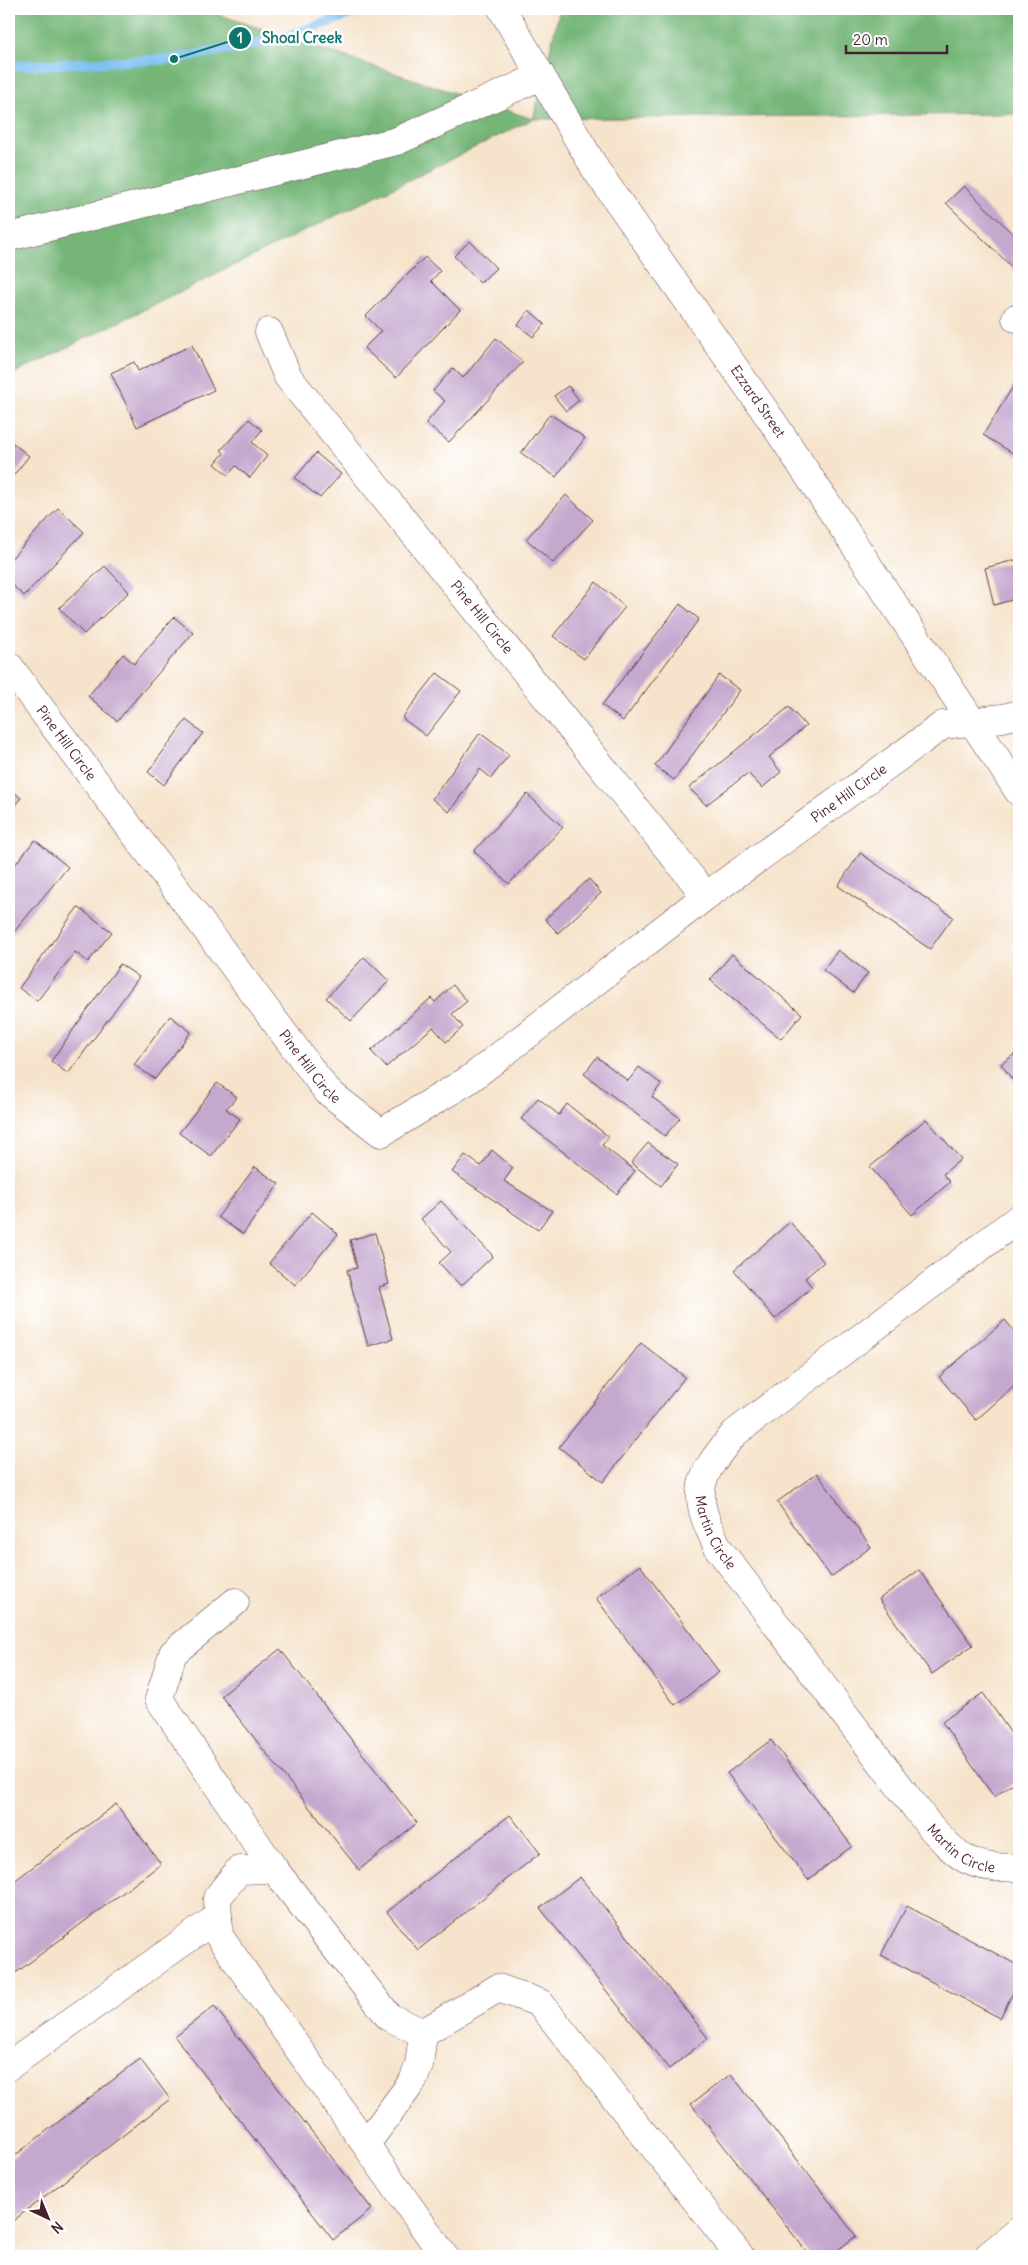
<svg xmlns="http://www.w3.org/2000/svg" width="1028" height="2265" viewBox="0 0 1028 2265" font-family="Delius,sans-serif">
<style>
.forest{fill:#74b678;stroke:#5f6a52}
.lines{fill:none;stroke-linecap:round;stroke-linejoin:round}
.stream{stroke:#7bbff1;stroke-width:10}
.building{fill:#c4a9cf}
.minor-casing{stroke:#643c43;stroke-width:29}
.minor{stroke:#fff;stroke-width:28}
.labels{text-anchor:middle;stroke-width:5;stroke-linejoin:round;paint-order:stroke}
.street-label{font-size:14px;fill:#4a1f2b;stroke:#fff}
.leader{fill:none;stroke:#0f766e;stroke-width:2}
.callout-dot{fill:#0f766e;stroke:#fff;stroke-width:2}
.mark-label{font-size:15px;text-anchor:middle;font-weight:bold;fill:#fff}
.callout-label{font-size:15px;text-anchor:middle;font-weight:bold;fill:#0f766e;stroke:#fff;stroke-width:5;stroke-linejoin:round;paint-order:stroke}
</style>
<rect width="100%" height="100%" fill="#fff"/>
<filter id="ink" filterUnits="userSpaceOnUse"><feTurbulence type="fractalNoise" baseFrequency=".02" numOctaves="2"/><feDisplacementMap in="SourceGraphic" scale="10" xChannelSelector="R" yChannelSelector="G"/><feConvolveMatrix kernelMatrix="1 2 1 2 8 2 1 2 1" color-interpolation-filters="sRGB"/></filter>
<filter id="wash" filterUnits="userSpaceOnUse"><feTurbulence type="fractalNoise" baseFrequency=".0096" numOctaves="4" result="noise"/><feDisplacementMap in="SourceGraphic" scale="20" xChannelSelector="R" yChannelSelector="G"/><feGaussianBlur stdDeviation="1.12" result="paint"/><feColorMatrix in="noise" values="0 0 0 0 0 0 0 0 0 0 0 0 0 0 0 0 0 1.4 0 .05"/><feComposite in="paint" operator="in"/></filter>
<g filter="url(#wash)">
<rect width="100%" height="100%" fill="#f5e3cb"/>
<polygon class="forest" points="9,9 202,9 533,119 560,9 1019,9 1019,114 533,119 9,376"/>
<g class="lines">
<polyline class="stream" points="9,66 174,59 280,39 365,9"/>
</g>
<g id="blocks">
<g class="building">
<polygon points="964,186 1019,240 1019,274 946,203"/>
<polygon points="470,241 496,268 480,283 454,256"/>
<polygon points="425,257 440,271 431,281 460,310 396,378 364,348 381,331 366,316"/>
<polygon points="529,310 545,324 533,337 518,325"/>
<polygon points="496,338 523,362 449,442 426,423 445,401 433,391 453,368 463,378"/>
<polygon points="192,345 214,390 137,427 111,373 134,362 138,371"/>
<polygon points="1019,377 1019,457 983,435"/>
<polygon points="568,386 579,400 566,411 554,396"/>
<polygon points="550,414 585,438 556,477 521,453"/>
<polygon points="249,419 262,430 252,442 267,456 250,478 236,466 228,475 215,464 224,453 221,450"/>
<polygon points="9,440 29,456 9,481"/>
<polygon points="316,453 341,474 320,498 295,478"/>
<polygon points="566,495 593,520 553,563 526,539"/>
<polygon points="58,508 84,532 24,596 9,582 9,561"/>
<polygon points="1019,559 1019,598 994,605 985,568"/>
<polygon points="105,566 129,592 84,634 59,608"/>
<polygon points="596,582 625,607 584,659 553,636"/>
<polygon points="680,604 699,619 623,721 602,705"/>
<polygon points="174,617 193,633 117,721 88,696 123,654 134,664"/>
<polygon points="437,673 461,691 426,736 402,718"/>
<polygon points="719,675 740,690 674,780 655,766"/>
<polygon points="789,707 806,726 769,757 781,772 762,788 748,773 706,805 689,788"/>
<polygon points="186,720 203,733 164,785 148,772"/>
<polygon points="480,733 509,755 491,778 480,769 449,812 432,799"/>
<polygon points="9,788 21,798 9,812"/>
<polygon points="527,794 563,827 509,884 474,851"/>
<polygon points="35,840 68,867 9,938 9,872"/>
<polygon points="860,853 953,917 930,949 838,886"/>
<polygon points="589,879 601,893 558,933 545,919"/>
<polygon points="78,907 112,932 88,962 75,952 37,1001 19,988"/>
<polygon points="838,950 868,973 853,993 823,970"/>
<polygon points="732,954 802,1014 781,1039 710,980"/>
<polygon points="364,957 389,981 351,1021 326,998"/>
<polygon points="120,964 139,977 68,1074 51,1061"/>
<polygon points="453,985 467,1001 452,1014 463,1027 446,1042 433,1027 386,1067 371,1051 431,998 435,1002"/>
<polygon points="170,1016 191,1032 155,1079 134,1065"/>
<polygon points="1019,1051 1019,1089 1001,1064"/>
<polygon points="597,1057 628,1081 639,1067 661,1084 652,1097 680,1118 665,1136 584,1074"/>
<polygon points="217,1083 237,1097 226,1109 240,1119 211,1156 179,1133"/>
<polygon points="538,1098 559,1115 567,1104 609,1137 602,1145 635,1171 617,1194 521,1119"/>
<polygon points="926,1119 961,1159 943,1174 950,1182 912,1215 870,1167"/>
<polygon points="648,1143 678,1164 661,1186 631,1163"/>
<polygon points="492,1150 513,1168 504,1181 552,1211 538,1230 452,1172 465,1155 481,1166"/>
<polygon points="255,1167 279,1184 243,1234 218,1217"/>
<polygon points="441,1201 493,1256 461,1286 439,1263 451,1252 421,1219"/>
<polygon points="312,1212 338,1234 295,1285 269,1263"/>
<polygon points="790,1222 824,1262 805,1278 812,1287 775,1319 734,1270"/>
<polygon points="375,1233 389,1284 379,1287 393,1339 368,1346 347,1270 357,1268 350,1240"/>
<polygon points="1005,1320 1019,1337 1019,1382 976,1420 939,1377"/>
<polygon points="641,1343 685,1377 603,1482 559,1447"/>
<polygon points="817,1473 871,1547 831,1577 777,1502"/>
<polygon points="640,1565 719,1672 675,1705 596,1598"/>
<polygon points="919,1570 973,1645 932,1674 879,1599"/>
<polygon points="280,1649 417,1823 359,1870 221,1696"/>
<polygon points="983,1693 1019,1745 1019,1779 994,1797 942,1722"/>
<polygon points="771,1740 852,1846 808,1880 727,1773"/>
<polygon points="116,1804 161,1864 9,1978 9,1885"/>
<polygon points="510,1815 540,1853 418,1950 387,1912"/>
<polygon points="580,1877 708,2038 669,2069 540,1908"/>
<polygon points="907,1906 1019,1966 1019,1981 1000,2018 881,1955"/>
<polygon points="214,2006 372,2209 333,2240 175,2037"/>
<polygon points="140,2059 170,2099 9,2224 9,2160"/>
<polygon points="731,2074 856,2236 830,2256 810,2256 691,2104"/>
</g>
</g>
</g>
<g filter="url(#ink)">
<use href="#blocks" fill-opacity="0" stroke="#643c43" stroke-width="1"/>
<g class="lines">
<g class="minor-casing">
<g id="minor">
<path id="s1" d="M502 9 596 170 772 421 1019 792"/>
<polyline points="9,237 397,141 541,76"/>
<polyline points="1016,318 1019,318"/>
<path id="s2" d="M9 666 327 1091 381 1133 470 1079 706 896 288 377 269 332"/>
<path id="s3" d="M706 896 943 725 1003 718 1019 714"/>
<path id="s4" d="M1019 1218 735 1433C696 1479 690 1493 719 1549L928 1824C959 1858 971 1871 1019 1867"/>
<polyline points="235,1602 173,1653 159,1699 274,1869"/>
<polyline points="9,2066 218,1917"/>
<polyline points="366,2144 413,2081 419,2065 423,2033"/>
<polyline points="989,2255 1019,2231"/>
<polyline points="444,2256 219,1936 217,1898 239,1870 274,1869 389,2017 423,2033 498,1988 540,2003 740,2256"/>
</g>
</g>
<use href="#minor" class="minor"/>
</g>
</g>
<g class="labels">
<g class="street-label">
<text dy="5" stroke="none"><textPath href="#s1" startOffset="469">Ezzard Street</textPath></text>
<text transform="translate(482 617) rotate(51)" y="5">Pine Hill Circle</text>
<text dy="5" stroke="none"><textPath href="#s2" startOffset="96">Pine Hill Circle</textPath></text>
<text dy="5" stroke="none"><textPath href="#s3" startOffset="176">Pine Hill Circle</textPath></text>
<text dy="5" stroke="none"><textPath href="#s2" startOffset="501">Pine Hill Circle</textPath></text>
<text dy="5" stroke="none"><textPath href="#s4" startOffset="469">Martin Circle</textPath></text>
<text dy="5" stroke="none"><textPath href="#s4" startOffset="874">Martin Circle</textPath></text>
</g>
</g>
<path class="leader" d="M174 59L240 38"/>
<g class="callout-dot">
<circle cx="174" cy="59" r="5"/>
<circle cx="240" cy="38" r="12"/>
</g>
<g class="mark-label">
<text x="240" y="43">1</text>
</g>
<g class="callout-label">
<text x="302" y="43">Shoal Creek</text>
</g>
<rect width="1028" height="2265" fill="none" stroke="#fff" stroke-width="30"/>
<g transform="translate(48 2218) rotate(136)" stroke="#ffffff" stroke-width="4" paint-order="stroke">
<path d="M0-4L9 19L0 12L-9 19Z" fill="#4a1f2b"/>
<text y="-8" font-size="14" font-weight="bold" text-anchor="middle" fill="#4a1f2b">N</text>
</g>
<path d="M846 45v8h101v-8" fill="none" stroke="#4a1f2b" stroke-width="2.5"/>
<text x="853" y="45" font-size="15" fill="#4a1f2b" stroke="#ffffff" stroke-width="4" paint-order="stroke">20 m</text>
</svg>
